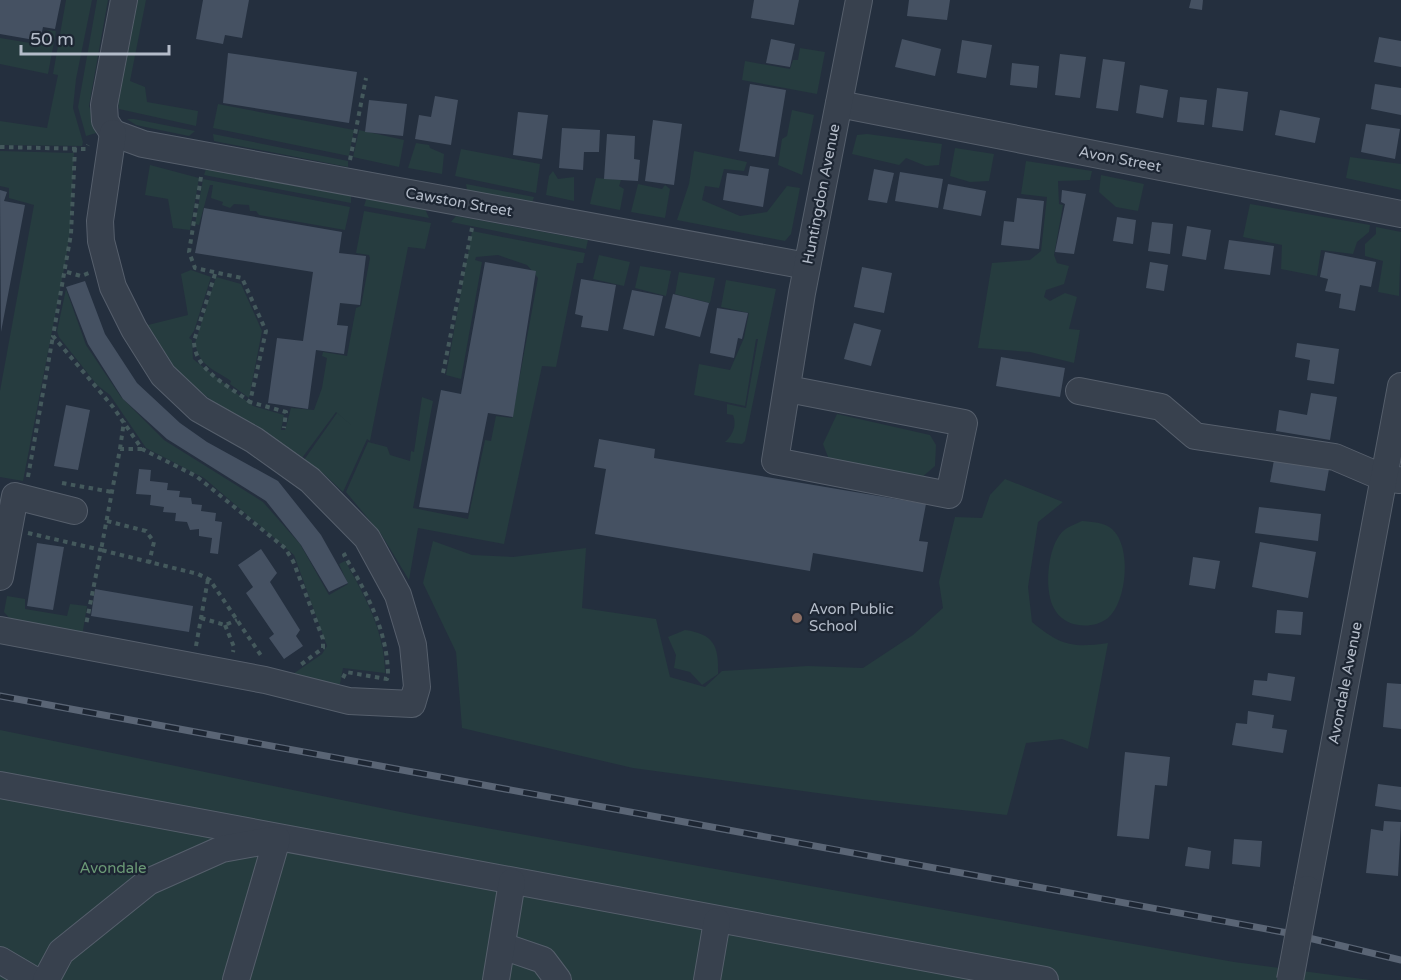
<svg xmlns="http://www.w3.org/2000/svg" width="1401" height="980" viewBox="0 0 1401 980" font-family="'Varela Round',sans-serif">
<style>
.green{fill:#263c3f}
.building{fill:#455162}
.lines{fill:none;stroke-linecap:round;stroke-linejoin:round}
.minor-casing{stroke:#565f6c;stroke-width:28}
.path{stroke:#44595c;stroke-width:4;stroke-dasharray:4.5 4.5;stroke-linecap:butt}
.minor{stroke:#38414e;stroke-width:26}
.rail-casing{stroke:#5a6575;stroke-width:7}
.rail{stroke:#1d2633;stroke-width:4.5;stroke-dasharray:14;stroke-linecap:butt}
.minor-bridge-casing{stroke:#565f6c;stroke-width:28;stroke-linecap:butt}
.minor-bridge{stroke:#38414e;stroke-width:26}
.education-dot{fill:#8d6e63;stroke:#1d2633;stroke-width:2}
.labels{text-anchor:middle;stroke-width:4.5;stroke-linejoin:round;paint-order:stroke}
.street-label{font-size:15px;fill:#b4bcc9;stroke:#1d2633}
.poi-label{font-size:15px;fill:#b4bcc9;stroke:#1d2633;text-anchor:start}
.park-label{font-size:15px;fill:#6b9a76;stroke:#1d2633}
</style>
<rect width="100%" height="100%" fill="#242f3e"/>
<g class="green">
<polygon points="66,0 92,0 76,79 73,108 83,142 82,146 0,145 0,121 47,128 58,75 53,74"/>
<polygon points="97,0 108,0 89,106 98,129 96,133 86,136 78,107"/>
<polygon points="134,0 146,0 130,81 145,87 147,102 198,111 196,126 119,109 117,95"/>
<polygon points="47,30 56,31 48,74 0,64 0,38 42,45"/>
<polygon points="800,48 825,52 817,94 742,80 745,61 790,69 793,60 798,60"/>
<polygon points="218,104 354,130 349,156 213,128"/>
<polygon points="792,110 814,115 802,175 778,165 782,139 787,136"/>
<polygon points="127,119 134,119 195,131 189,136 136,125"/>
<polygon points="359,130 404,140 399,167 353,157"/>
<polygon points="213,134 348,161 348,167 214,141"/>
<polygon points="867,134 942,144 939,165 926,166 906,158 899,165 852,154 857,135"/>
<polygon points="416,143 429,145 430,148 444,154 442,174 408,168"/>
<polygon points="955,148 994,154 989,181 970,182 950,176"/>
<polygon points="461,149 540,164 536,193 455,176"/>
<polygon points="0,151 74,153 70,232 66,259 23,481 0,477 0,391 34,205 9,198 9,188 0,186"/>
<polygon points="694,151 747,162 744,171 724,169 719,188 705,186 702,200 740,216 767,212 787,186 800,188 791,234 785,241 677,220 689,184"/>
<polygon points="1350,157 1401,164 1401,190 1346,178"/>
<polygon points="1026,161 1092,171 1090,180 1058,181 1059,204 1063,205 1054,255 1057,263 1069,266 1064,284 1046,290 1044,297 1050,301 1065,293 1077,297 1069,329 1080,330 1074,363 1030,352 978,348 992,263 1030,260 1041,251 1047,197 1021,194"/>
<polygon points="150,165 199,178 190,230 173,228 168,199 145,195"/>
<polygon points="207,166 351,194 351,203 204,175"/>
<polygon points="553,171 558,179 574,177 574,201 546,195 549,176"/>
<polygon points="1101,175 1144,184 1138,211 1116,207 1099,192"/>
<polygon points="596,178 621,180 619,186 624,189 620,210 590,204"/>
<polygon points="203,179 350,207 345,230 259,215 256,211 250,211 249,205 234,204 230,208 222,205 223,202 211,198 213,185 210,185 199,225 195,224"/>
<polygon points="466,184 534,197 532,203 467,190"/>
<polygon points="638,184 662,189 665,185 670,189 665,218 631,212"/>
<polygon points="367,197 425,209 429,218 364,206"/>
<polygon points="1250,204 1370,225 1369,232 1357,242 1353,254 1321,250 1317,276 1281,269 1282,245 1243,237"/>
<polygon points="364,211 431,223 425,249 408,247 370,441 367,439 343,492 324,474 304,460 337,413 356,429 336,412 302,458 298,458 223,409 176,373 144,326 188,315 181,274 191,270 211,277 194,331 189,338 192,340 193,359 253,406 284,415 281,430 285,430 291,408 314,410 322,388 327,358 322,356 323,352 347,356 356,308 361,306 370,258 369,255 356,253"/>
<polygon points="456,216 588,240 586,249 451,222"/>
<polygon points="1376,227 1401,232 1399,296 1378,292 1383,261 1365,256 1365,244 1376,234"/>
<polygon points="472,231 585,253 583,263 577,263 556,367 542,366 504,544 418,528 409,580 381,534 346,492 368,442 387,447 390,455 410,461 411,451 414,452 422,397 433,401 413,508 468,519 485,440 491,441 496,416 512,418 538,278 527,265 498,255 476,257 475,260 482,262 461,379 446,375"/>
<polygon points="599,255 630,262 624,286 593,279"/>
<polygon points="640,266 671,271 666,296 635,288"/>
<polygon points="679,272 715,278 710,303 675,294"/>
<path d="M216 277 241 284 262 331 249 398 230 384 231 381C216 370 199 367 195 343Z"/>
<path d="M726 280 776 289 745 441 742 444 725 442C733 435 737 425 733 415L727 414V404L746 408 758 339H756L745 406 694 395 699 364 730 370 744 338 749 313 721 307Z"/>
<path d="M66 289 86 345 121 397 164 440 263 502 300 544 329 595 348 584 339 564 345 561C365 596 385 632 385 673L343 668 340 684 337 686 293 674 322 654 327 646 294 555 204 478 146 448 110 395 97 385 59 337 57 331Z"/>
<polygon points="837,414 930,435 936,445 935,466 921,478 834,461 828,457 823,444"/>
<path d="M1005 479 1063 502 1038 522 1028 587 1032 622C1061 646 1073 648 1108 643L1088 749 1062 739 1026 743 1007 815 862 799 633 768 462 728 456 652 423 583 433 541 472 555 513 557 586 548 582 608 656 619 670 677 705 687 722 671 808 666 863 668 913 635 943 608 939 582 955 517 982 518 990 495Z"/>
<path d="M1082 521C1092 522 1104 522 1112 529 1132 546 1127 602 1108 618 1093 630 1065 628 1055 610 1044 593 1047 553 1059 536 1064 528 1073 525 1082 521Z"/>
<polygon points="7,596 25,599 25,609 67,616 70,604 87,606 82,636 12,621 4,612"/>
<path d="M685 630C714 634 719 646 718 674L702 685 690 672 674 668 676 655 668 637Z"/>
<polygon points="0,730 420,816 1234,962 1370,980 0,980"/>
</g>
<g class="building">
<polygon points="0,0 61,0 55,29 43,27 40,41 0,34"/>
<polygon points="203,0 249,0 242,38 225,35 223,44 196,39"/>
<polygon points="754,0 799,0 794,25 751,18"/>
<polygon points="909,0 950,0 947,20 907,16"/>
<polygon points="1191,0 1203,0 1202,10 1189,8"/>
<polygon points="1379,37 1401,41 1401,67 1374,62"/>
<polygon points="771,39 795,44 790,67 766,63"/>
<polygon points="902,39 941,49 935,76 895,67"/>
<polygon points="962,40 992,45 986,78 957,73"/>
<polygon points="228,53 357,72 349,123 223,103"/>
<polygon points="1060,54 1086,57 1080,98 1055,95"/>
<polygon points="1103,59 1125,62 1118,111 1096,108"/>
<polygon points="1012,63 1039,66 1037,88 1010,85"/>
<polygon points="750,84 786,90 775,157 739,151"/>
<polygon points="1375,84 1401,88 1401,115 1371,109"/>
<polygon points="1140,85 1168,90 1163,118 1136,113"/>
<polygon points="1217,88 1248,92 1243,131 1212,127"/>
<polygon points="435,96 458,100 451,145 415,139 419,115 431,117"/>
<polygon points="1180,97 1207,100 1204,125 1177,122"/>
<polygon points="369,100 407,104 403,136 365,132"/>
<polygon points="1280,110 1320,118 1315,143 1275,135"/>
<polygon points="518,112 548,115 542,159 513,155"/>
<polygon points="653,120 682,124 674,185 645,181"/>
<polygon points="1366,124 1400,129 1395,159 1361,152"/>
<polygon points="562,128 600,130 599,152 584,152 583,170 559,168"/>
<polygon points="607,134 635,136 634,159 640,160 638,181 604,179"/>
<polygon points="750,166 769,169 763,207 723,200 727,173 748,176"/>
<polygon points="874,169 894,173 887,203 868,200"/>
<polygon points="900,172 943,179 938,208 895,201"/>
<polygon points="948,184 986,191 981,216 943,209"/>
<polygon points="0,190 7,192 4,201 25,205 1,332"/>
<polygon points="1062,190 1086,194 1074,254 1055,252 1065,204 1061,202"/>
<polygon points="1017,198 1044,201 1039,249 1001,245 1004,221 1014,222"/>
<polygon points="204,208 342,232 339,253 366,256 360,305 340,303 337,325 348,326 344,354 316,350 308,409 268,403 277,338 303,341 313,272 195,253"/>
<polygon points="1117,217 1136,220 1133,244 1113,241"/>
<polygon points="1152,222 1173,224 1170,254 1148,251"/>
<polygon points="1187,226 1211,230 1206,260 1182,256"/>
<polygon points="1229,240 1274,246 1270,275 1224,269"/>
<polygon points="1325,252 1376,262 1371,287 1360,285 1355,311 1339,308 1341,294 1325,291 1328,279 1320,277"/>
<polygon points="485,262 536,271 513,417 488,413 468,513 419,507 441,390 461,394"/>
<polygon points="1150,262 1168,265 1164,291 1146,288"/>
<polygon points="862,267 892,273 884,313 854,307"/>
<polygon points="581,279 616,285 608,331 581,327 583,316 575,314"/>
<polygon points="85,281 105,334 137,383 180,423 207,442 278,481 321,535 348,583 329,592 301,545 266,501 167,439 123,399 88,344 66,287"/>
<polygon points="632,290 663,296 654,336 623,329"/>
<polygon points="673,294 709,303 700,337 665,328"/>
<polygon points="717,308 748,313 742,339 738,338 734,358 710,353"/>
<polygon points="854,323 881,330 871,366 844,359"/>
<polygon points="1297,343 1339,349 1334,384 1307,380 1310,360 1295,357"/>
<polygon points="1001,357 1065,368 1060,397 996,386"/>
<polygon points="1311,393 1337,397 1330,440 1276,431 1279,410 1307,415"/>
<polygon points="66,405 90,410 78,470 54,466"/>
<polygon points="599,439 655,449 654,458 926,504 919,541 928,542 923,572 813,553 810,571 595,534 606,469 594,467"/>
<polygon points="1274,460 1329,469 1325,491 1270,482"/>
<polygon points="139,469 151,470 150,481 168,483 167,490 180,491 179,497 191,498 192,504 202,505 201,511 216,513 215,521 222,522 218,554 210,553 212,538 199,536 199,529 190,530 187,522 175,521 176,513 163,512 164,507 150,505 151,495 136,494"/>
<polygon points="1259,507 1321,514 1318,541 1255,533"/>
<polygon points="1260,542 1316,552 1308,598 1252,587"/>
<polygon points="37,543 64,547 53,610 27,606"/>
<polygon points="261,549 277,573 270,582 300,630 296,636 303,646 284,659 269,638 274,634 246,593 253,587 238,565"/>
<polygon points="1193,557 1220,561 1215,589 1189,585"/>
<polygon points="95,589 193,606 189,632 91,616"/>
<polygon points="1277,610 1303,612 1301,635 1275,633"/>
<polygon points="1268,673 1295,677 1291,701 1252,695 1254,680 1267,681"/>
<polygon points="1387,683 1401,684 1401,729 1383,727"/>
<polygon points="1248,711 1274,715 1272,728 1287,730 1283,753 1232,745 1236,723 1247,724"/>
<polygon points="1125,752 1170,757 1167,786 1155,785 1149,839 1117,836"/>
<polygon points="1378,784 1401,787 1401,810 1375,806"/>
<polygon points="1384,821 1401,822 1398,876 1366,873 1371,829 1383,831"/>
<polygon points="1234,839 1262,841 1260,867 1232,864"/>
<polygon points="1188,847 1211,851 1209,869 1185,866"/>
</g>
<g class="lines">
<g class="minor-casing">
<g id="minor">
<polyline points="839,104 1401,214"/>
<polyline points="113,133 143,144 807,266"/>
<polyline points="113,133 105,121 104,105 124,0"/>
<polyline points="788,389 964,423 949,495 775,461 802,293 859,0"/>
<polyline points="1079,391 1161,407 1195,436 1335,457 1384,478 1398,480"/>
<polyline points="0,577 15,496 74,511"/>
<polyline points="0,630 265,680 349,701 412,704 417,687 413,645 398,595 367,538 310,480 254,440 199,409 163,375 134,329 113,287 101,241 100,221 113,133"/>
<polyline points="0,785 1045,980"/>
<polyline points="1307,889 1401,386"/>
<polyline points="502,946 543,960 558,980"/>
<polyline points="0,960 34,980"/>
<polyline points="46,980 61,952 148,882 222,849 277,839 236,980"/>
<polyline points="496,980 512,882"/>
<polyline points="707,980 717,921"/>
</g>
</g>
<g class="path">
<polyline points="0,147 86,149 88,145"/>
<polyline points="75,148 71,234 53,336 113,407 142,449 196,476 285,548 293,561 323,639 323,648 299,666"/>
<polyline points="350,160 366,78"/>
<polyline points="201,177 189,252 195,268 242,278 266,331 250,402 286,412 284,428"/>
<polyline points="67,272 81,276 89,273"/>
<path d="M215 274 194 341C194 370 229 386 250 402"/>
<polyline points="443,373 472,228"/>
<polyline points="120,449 124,421"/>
<polyline points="142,449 120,449 101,550 198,574 210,580 262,657"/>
<polyline points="28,477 53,336"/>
<polyline points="62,483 112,492"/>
<polyline points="107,521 146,531 154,542 149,563"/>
<polyline points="28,533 101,550 86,625"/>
<polyline points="201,618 225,625 237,620"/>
<polyline points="225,625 234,647 233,652"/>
<polyline points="196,646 208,579"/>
<path d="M343 678 346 672 387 679 388 676C388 632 367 593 344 555L350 552"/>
</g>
<use href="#minor" class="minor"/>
<g class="rail-casing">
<polyline id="rail" points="0,696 1288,933 1401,960"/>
</g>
<use href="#rail" class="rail"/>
<g class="minor-bridge-casing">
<polyline id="minor-bridge" points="1290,980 1307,889"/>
</g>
<use href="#minor-bridge" class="minor-bridge"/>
</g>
<circle class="education-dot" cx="797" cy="618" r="6"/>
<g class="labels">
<g class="street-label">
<text transform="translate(1120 159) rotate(11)" y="5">Avon Street</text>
<text transform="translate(821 194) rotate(-79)" y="5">Huntingdon Avenue</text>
<text transform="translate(459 202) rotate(10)" y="5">Cawston Street</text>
<text transform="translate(1345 683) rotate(-79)" y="5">Avondale Avenue</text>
</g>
<g class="poi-label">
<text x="809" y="614">Avon Public<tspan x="809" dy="17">School</tspan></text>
</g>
<g class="park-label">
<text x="113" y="873">Avondale</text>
</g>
</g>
<path d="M21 45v9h148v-9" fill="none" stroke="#b4bcc9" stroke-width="3"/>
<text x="30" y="45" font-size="18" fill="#b4bcc9" stroke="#1d2633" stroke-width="4.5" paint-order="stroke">50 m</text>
</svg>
